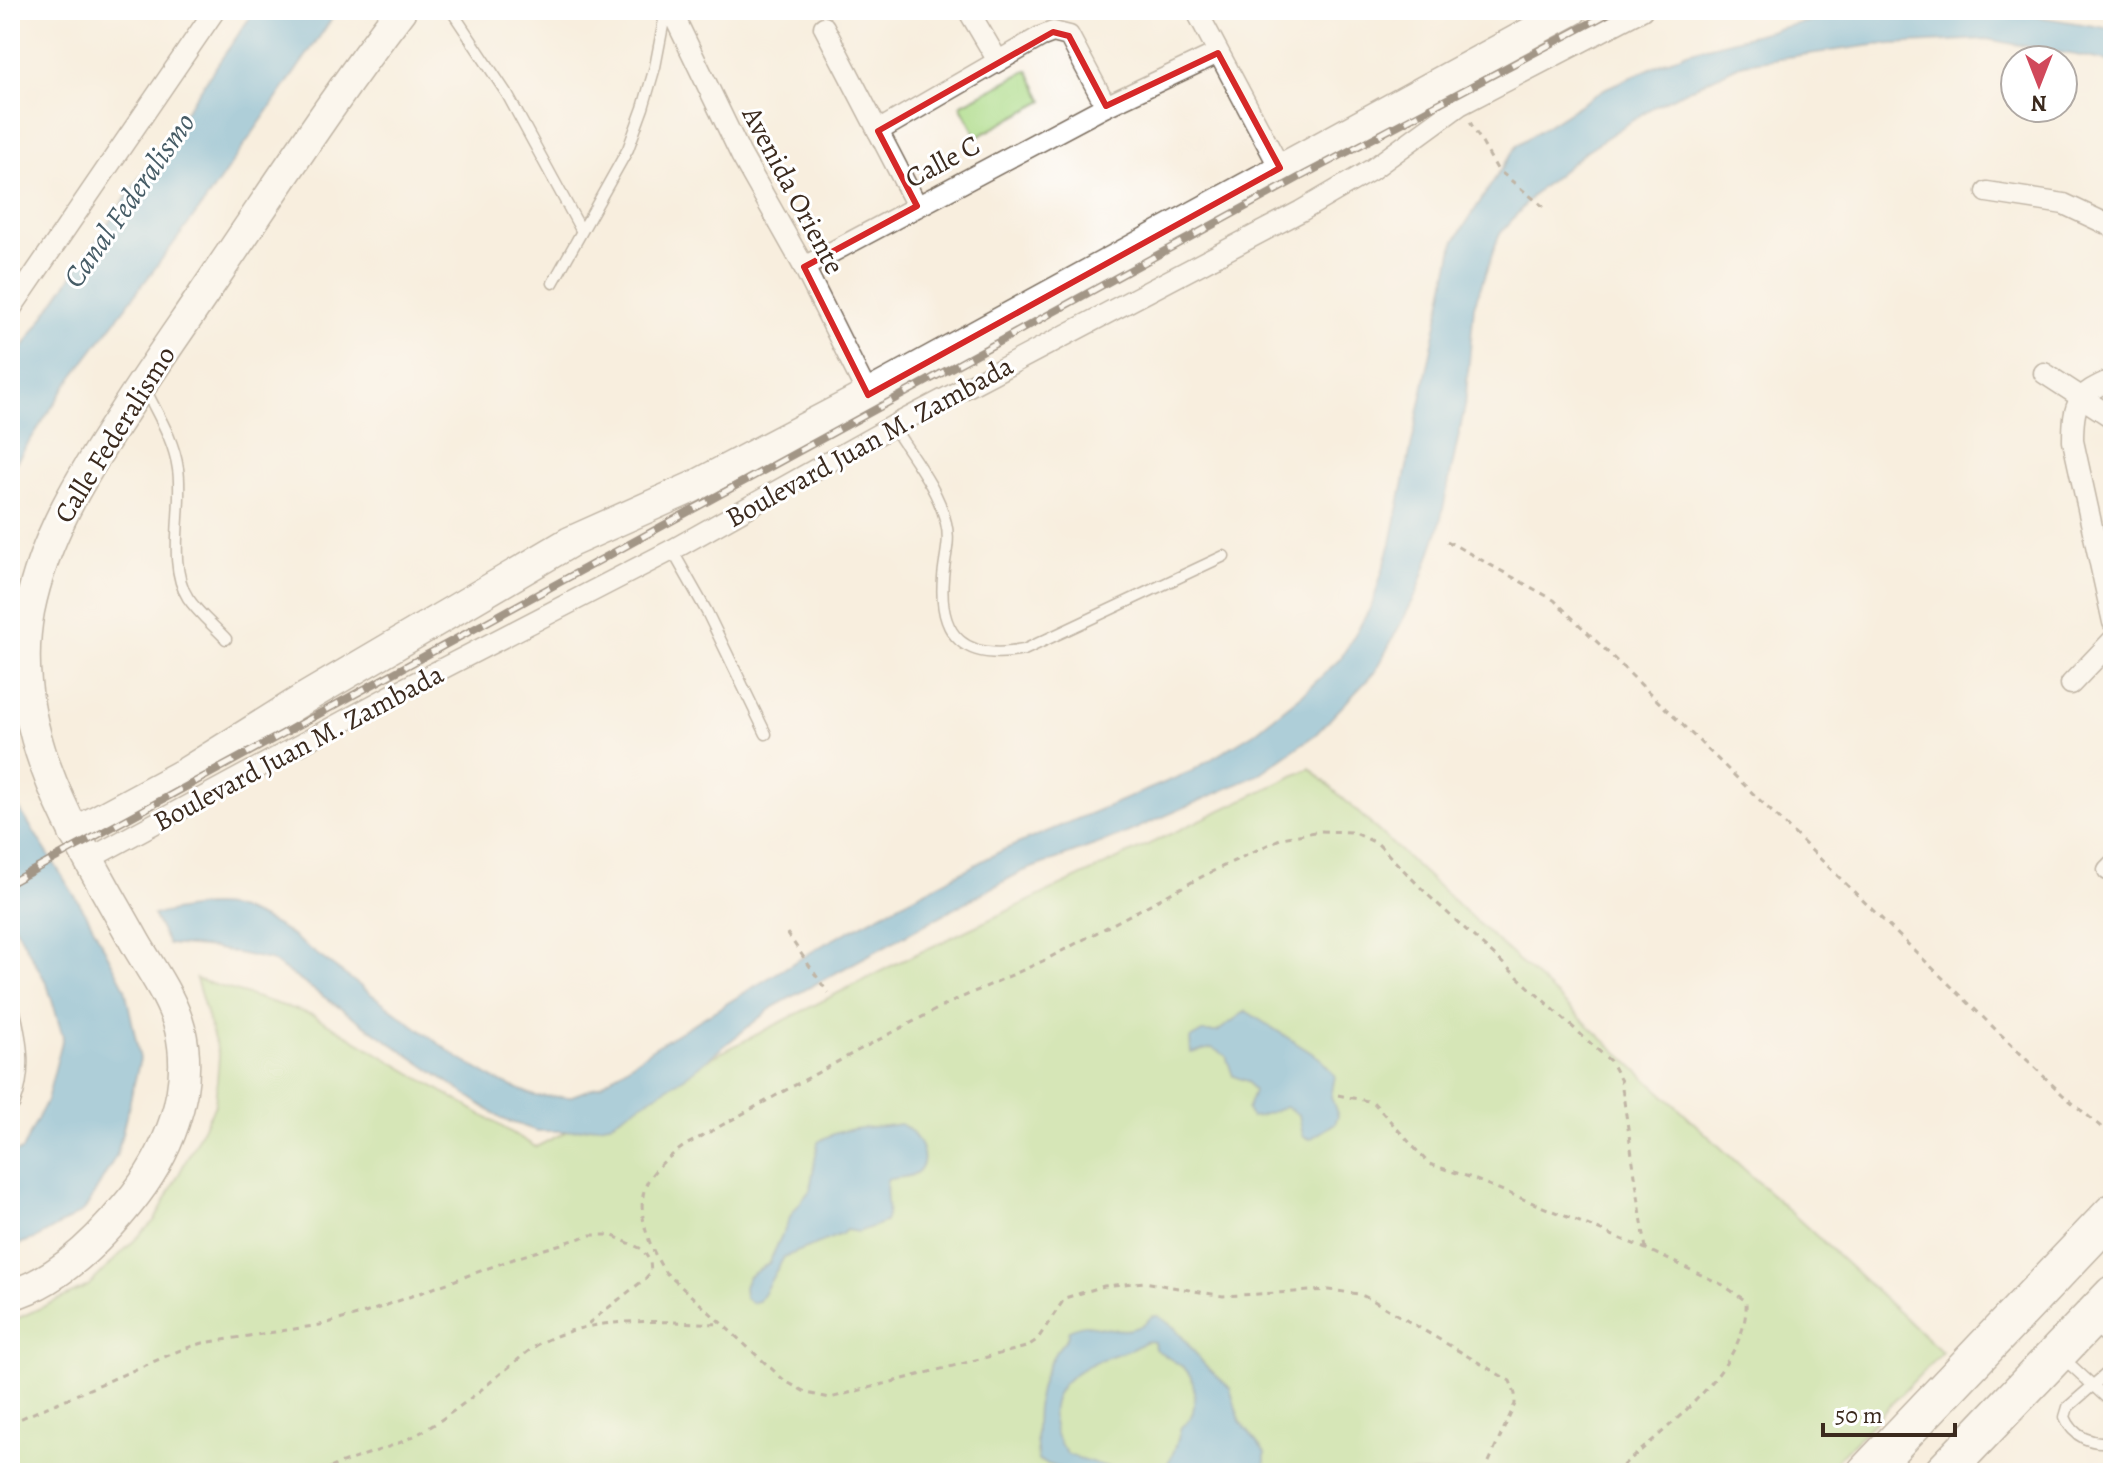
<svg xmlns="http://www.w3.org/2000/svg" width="2123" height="1483" viewBox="0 0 2123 1483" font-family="Alegreya,serif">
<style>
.green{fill:#addb88;stroke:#748253;stroke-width:2}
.water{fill:#56a7d1;stroke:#486878;stroke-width:2}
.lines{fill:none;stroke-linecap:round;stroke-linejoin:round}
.lane-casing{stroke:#7d6f61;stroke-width:13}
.street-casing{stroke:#7d6f61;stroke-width:23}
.secondary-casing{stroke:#7d6f61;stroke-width:33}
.highway-casing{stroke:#7d6f61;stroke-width:41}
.path{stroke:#7d6f61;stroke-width:3;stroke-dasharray:6 6;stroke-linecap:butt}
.lane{stroke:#fff;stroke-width:10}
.street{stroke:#fff;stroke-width:20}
.secondary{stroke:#fff;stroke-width:30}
.highway{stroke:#fff;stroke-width:38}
.rail-casing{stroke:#3b2a1e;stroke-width:8}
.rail{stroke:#fff;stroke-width:5;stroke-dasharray:15;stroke-linecap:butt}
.marked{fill:none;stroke:#d62828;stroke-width:6;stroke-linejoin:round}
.labels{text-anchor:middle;stroke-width:6;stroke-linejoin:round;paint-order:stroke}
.street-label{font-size:28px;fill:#3b2a1e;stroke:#fff}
.water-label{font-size:30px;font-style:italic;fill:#465c66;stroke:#fff}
</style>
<rect width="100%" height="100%" fill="#fff"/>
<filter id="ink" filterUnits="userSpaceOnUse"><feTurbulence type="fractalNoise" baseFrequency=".0125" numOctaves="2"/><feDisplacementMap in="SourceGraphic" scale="16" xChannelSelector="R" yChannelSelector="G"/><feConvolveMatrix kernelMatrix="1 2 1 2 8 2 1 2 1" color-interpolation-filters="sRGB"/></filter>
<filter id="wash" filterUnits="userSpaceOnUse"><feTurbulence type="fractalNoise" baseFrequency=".006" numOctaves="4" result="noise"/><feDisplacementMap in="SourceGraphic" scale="32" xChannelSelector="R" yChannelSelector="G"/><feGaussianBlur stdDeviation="1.8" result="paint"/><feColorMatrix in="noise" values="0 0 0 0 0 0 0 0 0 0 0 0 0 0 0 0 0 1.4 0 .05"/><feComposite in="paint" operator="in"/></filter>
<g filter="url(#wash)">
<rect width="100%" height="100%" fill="#f8eede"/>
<g class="green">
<polygon points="1028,70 1044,101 977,137 960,105"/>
<polygon points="1310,768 1942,1352 1824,1473 10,1473 10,1322 88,1286 155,1220 215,1105 219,1056 196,979 313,1015 536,1147 891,966"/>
</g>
<g class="water">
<polygon points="255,10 338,10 205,202 66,386 10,471 10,366"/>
<path d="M1876 10H1997L2113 29V62L1986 39 1874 45 1744 63 1653 107 1586 151 1535 193 1499 235 1474 306 1465 406 1439 528 1417 593 1375 672 1316 734 1258 775 1122 835 1021 872 773 1007 689 1074 609 1124 568 1131H537L502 1119 270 960 213 948 168 944 153 915C211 904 227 898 281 928L460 1059 496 1080 535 1096 569 1097 601 1085 652 1049 826 943 1003 850 1190 772 1254 733 1304 693 1341 658 1372 605 1391 543 1454 242 1517 145 1606 88 1687 52 1796 24Z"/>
<polygon points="10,794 87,915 125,988 140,1059 117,1154 84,1211 37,1238 10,1247 10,1155 22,1150 47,1100 63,1037 47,984 10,917"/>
<polygon points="1246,1011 1321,1059 1335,1076 1331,1097 1338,1116 1335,1123 1310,1139 1303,1136 1299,1115 1286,1107 1259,1116 1251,1117 1247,1110 1254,1091 1247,1081 1233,1076 1226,1056 1212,1048 1191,1053 1190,1039 1202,1032 1217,1032"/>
<path d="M900 1124C916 1130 937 1164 912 1175 906 1178 895 1177 887 1180 884 1194 891 1210 885 1222L858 1232 846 1230 842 1234 784 1257 759 1301 751 1303 745 1297 744 1287 748 1277 769 1263 792 1213 810 1190 818 1142C843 1125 871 1129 900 1124Z"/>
<path d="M1152 1316H1158L1175 1328 1204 1364 1230 1388 1240 1421 1265 1453V1462L1261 1473H1161C1173 1458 1177 1444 1181 1427 1189 1422 1193 1416 1194 1406 1197 1368 1184 1369 1155 1349L1154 1342C1143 1339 1142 1345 1132 1349 1098 1360 1047 1375 1053 1421 1054 1434 1060 1445 1068 1455L1118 1470 1120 1473H1075L1038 1461C1033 1418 1035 1371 1067 1338L1069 1330C1074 1328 1081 1324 1087 1325 1110 1328 1135 1338 1152 1316Z"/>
</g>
</g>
<g filter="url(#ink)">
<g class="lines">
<g class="lane-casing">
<g id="lane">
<polyline points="451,10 507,94 581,230"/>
<polyline points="553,283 628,149 643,108 655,67 666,10"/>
<path d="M145 389C158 415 174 440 178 469 184 507 166 564 188 598 198 613 213 625 226 639"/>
<path d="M893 426C911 456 938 488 946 523 951 542 944 559 943 578 938 638 966 661 1024 650L1224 556"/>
<polyline points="672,550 707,612 766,734"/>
<polyline points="2092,1325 2113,1344"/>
<polyline points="2062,1357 2113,1404"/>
<path d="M2113 1368 2068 1407 2065 1417C2073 1437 2093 1446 2113 1440"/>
</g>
</g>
<g class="street-casing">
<g id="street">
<polyline points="671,10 741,155 804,267 868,395"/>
<polyline points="968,10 998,61"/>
<polyline points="1196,10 1280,168"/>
<polyline points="824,27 917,206"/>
<polyline points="878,131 1040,37 1053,32 1069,36 1106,106"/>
<polyline points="1987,192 2064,204 2113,227"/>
<polyline points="804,267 1106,106 1218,53"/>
<polyline points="10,310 215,10"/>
<polyline points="2044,373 2113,418"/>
<path d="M2113 379C2077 394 2073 402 2073 441L2113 622"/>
<polyline points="2071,684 2113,640"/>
<polyline points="89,859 403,689 672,550 893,426 1301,211 1371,170 1460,105 1642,10"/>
<polyline points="2108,870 2113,865"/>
<path d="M10 1012C17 1042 22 1072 10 1102"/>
</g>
</g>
<g class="secondary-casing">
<g id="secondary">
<polyline points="74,833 187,772 305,698 570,542 693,487 868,395 1572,10"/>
<path d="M10 1295C57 1282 98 1241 128 1204 167 1157 195 1091 180 1029 172 998 151 970 135 942 79 841 6 733 29 611 44 537 81 477 122 415 153 366 187 319 219 271 279 183 336 95 401 10"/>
</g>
</g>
<g class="highway-casing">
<g id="highway">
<polyline points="1866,1473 2113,1213"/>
<polyline points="1943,1473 2113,1295"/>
</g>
</g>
<g class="path">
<polyline points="1470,122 1497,169 1545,208"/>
<polyline points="1447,541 1554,600 2063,1095 2113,1137"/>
<polyline points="787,933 828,993"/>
<path d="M1338 1095 1373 1102 1429 1164 1469 1177 1646 1249 1723 1285 1746 1301C1750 1368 1660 1433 1614 1473"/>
<polyline points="10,1423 183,1349 203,1343 320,1325 365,1313 516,1258 590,1235 611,1235 642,1249 650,1261 651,1272 645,1279 585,1326"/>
<path d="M319 1473C351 1457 385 1451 416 1435 448 1418 477 1393 505 1370 516 1362 527 1351 539 1344 594 1314 660 1322 720 1324"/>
<path d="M1484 1473 1515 1404V1394L1510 1381 1374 1301 1359 1294 1329 1290 1223 1296 1144 1282 1104 1286 1065 1298 1037 1340 1026 1347 830 1398 807 1393 785 1381 665 1272C649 1247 631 1204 651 1176 659 1164 672 1155 684 1146L859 1050 945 1005 1043 961 1207 874 1282 838 1320 831 1353 832 1378 844 1429 896 1610 1061 1621 1081 1646 1249"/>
</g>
<use href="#lane" class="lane"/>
<use href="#street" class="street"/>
<use href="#secondary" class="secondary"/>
<use href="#highway" class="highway"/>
<g class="rail-casing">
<polyline id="rail" points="10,883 1300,177 1615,10"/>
</g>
<use href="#rail" class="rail"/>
</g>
</g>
<path d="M0 0H2123V1483H0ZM1053 32 1069 36 1106 106 1218 53 1280 168 868 395 804 267 917 206 878 131Z" fill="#f8eede" fill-opacity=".55" fill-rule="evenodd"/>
<path class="marked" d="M1053 32 1069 36 1106 106 1218 53 1280 168 868 395 804 267 917 206 878 131Z"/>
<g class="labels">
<g class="street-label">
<text transform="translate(942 161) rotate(-28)" y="10">Calle C</text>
<text transform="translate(794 190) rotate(62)" y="10">Avenida Oriente</text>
<text transform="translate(114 434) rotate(-58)" y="10">Calle Federalismo</text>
<text transform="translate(869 441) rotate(-29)" y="10">Boulevard Juan M. Zambada</text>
<text transform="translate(298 747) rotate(-28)" y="10">Boulevard Juan M. Zambada</text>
</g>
<g class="water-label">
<text transform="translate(129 200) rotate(-55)" y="10">Canal Federalismo</text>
</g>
</g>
<rect width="2123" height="1483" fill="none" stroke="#fff" stroke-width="40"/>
<g transform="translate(2039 84) rotate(180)"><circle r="38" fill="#ffffff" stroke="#b1aaa5" stroke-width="2"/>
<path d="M0-6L14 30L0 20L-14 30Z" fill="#d1495b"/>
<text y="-12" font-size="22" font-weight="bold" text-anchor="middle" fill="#3b2a1e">N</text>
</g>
<path d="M1823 1423v12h132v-12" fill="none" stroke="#3b2a1e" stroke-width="4"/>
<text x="1835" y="1423" font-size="24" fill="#3b2a1e" stroke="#ffffff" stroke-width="6" paint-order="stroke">50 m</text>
</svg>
